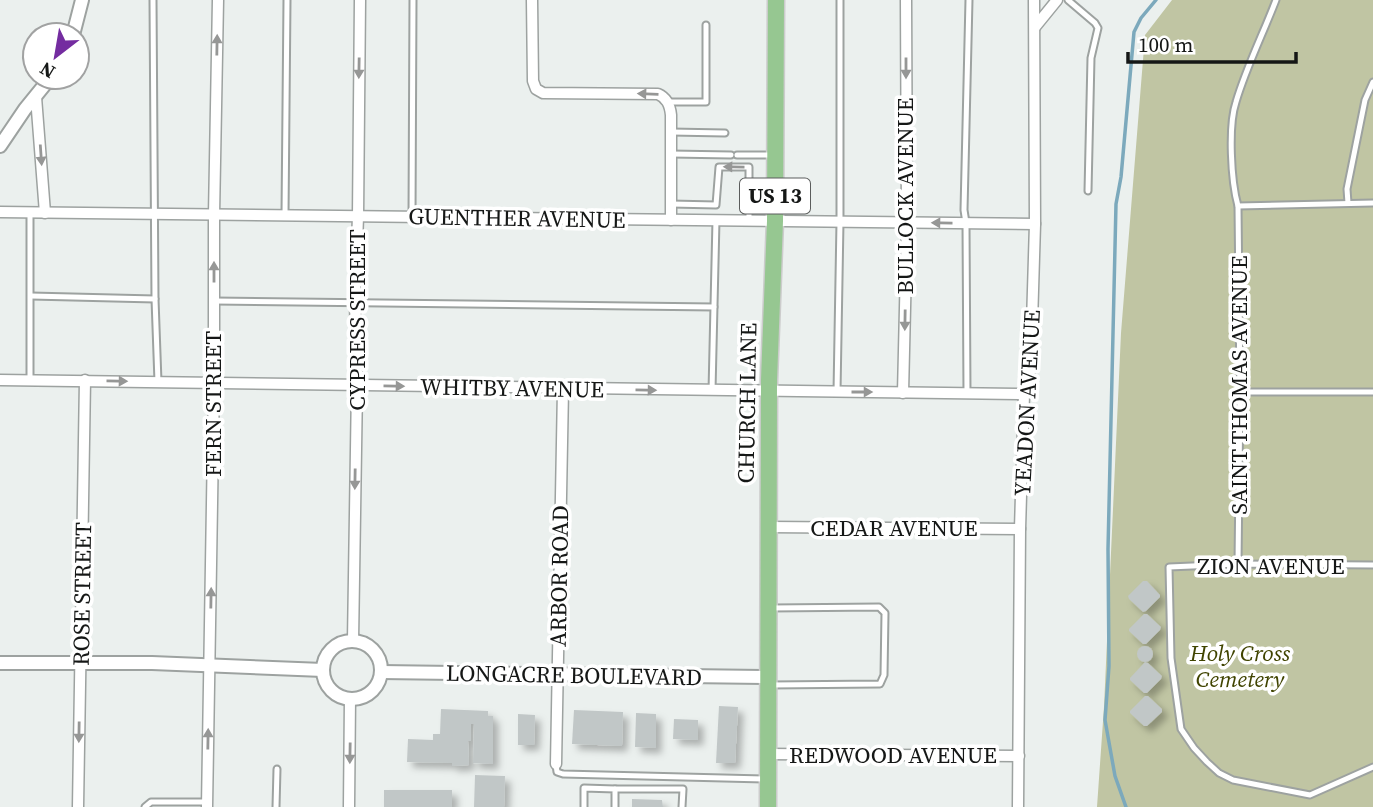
<svg xmlns="http://www.w3.org/2000/svg" width="1373" height="807" viewBox="0 0 1373 807" font-family="'Source Serif 4',serif">
<style>
.green{fill:#c0c5a3}
.lines{fill:none;stroke-linecap:round;stroke-linejoin:round}
.stream{stroke:#7ca9bc;stroke-width:3.5}
.building{fill:#c1c7c7;filter:url(#shadow)}
.service-casing{stroke:#9da2a0;stroke-width:9}
.minor-casing{stroke:#9da2a0;stroke-width:13}
.tertiary-casing{stroke:#9da2a0;stroke-width:16}
.primary-casing{stroke:#ccc;stroke-width:19}
.service{stroke:#fff;stroke-width:5}
.minor{stroke:#fff;stroke-width:10}
.tertiary{stroke:#fff;stroke-width:12}
.primary{stroke:#96c791;stroke-width:16}
.oneway{fill:#969796}
.labels{text-anchor:middle;stroke-width:7;stroke-linejoin:round;paint-order:stroke}
.shield{fill:#fff;stroke:#5b5d5c;stroke-width:2}
.shield-label{font-size:21px;font-weight:bold;fill:#151716}
.street-label{font-size:23px;fill:#151716;stroke:#fff}
.park-label{font-size:23px;font-style:italic;fill:#404400;stroke:#fff}
</style>
<defs>
<filter id="shadow"><feDropShadow dx="5.5" dy="5.5" stdDeviation="3.5" flood-color="#0004"/></filter>
</defs>
<rect width="100%" height="100%" fill="#ebf0ee"/>
<polygon class="green" points="1172,0 1373,0 1373,807 1097,807 1104,707 1121,333 1145,35"/>
<g class="lines">
<polyline class="stream" points="1126,807 1115,776 1105,720 1109,666 1108,549 1116,204 1121,177 1134,32 1141,18 1156,0"/>
</g>
<g class="building">
<polygon points="1143,581 1147,581 1160,595 1160,597 1146,611 1143,612 1129,599 1128,596"/>
<polygon points="1144,614 1147,614 1161,627 1160,630 1146,644 1143,644 1129,631 1129,629"/>
<circle cx="1145" cy="654" r="8"/>
<polygon points="1145,662 1148,663 1162,676 1161,679 1147,693 1144,693 1130,680 1130,678"/>
<polygon points="1145,696 1148,696 1162,709 1162,712 1147,726 1144,726 1130,713 1130,711"/>
<polygon points="719,706 738,707 735,763 716,763"/>
<polygon points="441,709 488,711 488,716 493,716 493,764 473,763 474,724 471,724 471,741 468,741 469,765 452,766 452,763 407,762 408,739 433,740 433,734 440,734"/>
<polygon points="574,710 623,712 622,746 572,744"/>
<polygon points="636,713 656,714 656,748 635,747"/>
<polygon points="518,714 535,715 534,745 518,745"/>
<polygon points="674,719 698,720 698,740 673,739"/>
<polygon points="475,775 505,776 504,807 474,807"/>
<rect x="384" y="790" width="68" height="17"/>
<polygon points="632,799 662,800 663,807 632,807"/>
</g>
<g class="lines">
<g class="service-casing">
<g id="service">
<polyline points="153,0 155,299 158,382"/>
<polyline points="1068,0 1095,23 1098,28 1091,58 1088,191"/>
<polyline points="668,102 706,102 706,25"/>
<polyline points="671,132 725,133"/>
<polyline points="671,154 731,155"/>
<polyline points="737,155 773,155"/>
<polyline points="1348,203 1347,189 1365,100 1373,82"/>
<polyline points="671,204 716,205 719,167 749,167 749,221"/>
<polyline points="1238,206 1373,203"/>
<polyline points="30,212 30,380"/>
<polyline points="285,215 287,0"/>
<polyline points="412,217 413,0"/>
<polyline points="31,296 155,299"/>
<polyline points="214,301 714,307"/>
<polyline points="712,391 716,220"/>
<polyline points="837,392 840,222 840,0"/>
<polyline points="1240,392 1373,392"/>
<polyline points="967,393 966,223 964,210 969,0"/>
<path d="M1238 564 1240 392 1238 206C1231 181 1228 126 1236 102 1246 68 1263 34 1276 0"/>
<polyline points="1373,565 1238,564 1169,567 1171,658 1181,729 1194,748 1207,762 1219,773 1233,780 1310,795 1373,767"/>
<polyline points="770,685 880,684 884,675 885,613 879,607 771,608"/>
<polyline points="556,765 557,772 563,774 767,779"/>
<polyline points="615,789 683,789 682,807"/>
<polyline points="145,807 151,802 206,802"/>
<polyline points="276,807 277,769"/>
<polyline points="584,807 584,788 615,789 615,807"/>
</g>
</g>
<g class="minor-casing">
<g id="minor">
<path d="M532 0 533 81 536 89 543 93 658 94C667 98 670 105 671 115V220"/>
<polyline points="1035,27 1057,0"/>
<polyline points="36,97 45,213"/>
<polyline points="0,212 1035,224"/>
<polyline points="0,380 1024,394"/>
<polyline points="903,393 907,223 906,0"/>
<polyline points="768,527 1020,529"/>
<polyline points="353,641 357,386 355,301 358,216 360,0"/>
<polyline points="767,754 1019,756"/>
<polyline points="556,764 563,389"/>
<polyline points="78,807 85,380"/>
<polyline points="207,807 214,382 214,215 218,0"/>
<polyline points="349,807 350,698"/>
<polyline points="1018,807 1020,529 1024,394 1029,376 1031,356 1035,224 1034,0"/>
</g>
</g>
<g class="tertiary-casing">
<g id="tertiary">
<polyline points="73,35 82,0"/>
<polyline points="0,146 25,109 51,77"/>
<circle cx="352" cy="670" r="29"/>
<polyline points="0,663 152,663 323,670"/>
<polyline points="381,672 767,677"/>
</g>
</g>
<g class="primary-casing">
<polyline id="primary" points="768,807 769,380 775,221 776,0"/>
</g>
<use href="#service" class="service"/>
<use href="#minor" class="minor"/>
<use href="#tertiary" class="tertiary"/>
<use href="#primary" class="primary"/>
</g>
<defs><path id="oneway-solid" d="M-6-.8H1V-3.2L6.5 0L1 3.2V.8H-6Z" transform="scale(1.75)"/></defs>
<g class="oneway">
<use href="#oneway-solid" transform="translate(217 45) rotate(-89)"/>
<use href="#oneway-solid" transform="translate(359 68) rotate(91)"/>
<use href="#oneway-solid" transform="translate(906 68) rotate(90)"/>
<use href="#oneway-solid" transform="translate(648 94) rotate(-178)"/>
<use href="#oneway-solid" transform="translate(41 155) rotate(86)"/>
<use href="#oneway-solid" transform="translate(734 167) rotate(-179)"/>
<use href="#oneway-solid" transform="translate(942 223) rotate(-179)"/>
<use href="#oneway-solid" transform="translate(214 272) rotate(-90)"/>
<use href="#oneway-solid" transform="translate(905 320) rotate(91)"/>
<use href="#oneway-solid" transform="translate(117 381) rotate(1)"/>
<use href="#oneway-solid" transform="translate(394 386) rotate(1)"/>
<use href="#oneway-solid" transform="translate(646 390) rotate(1)"/>
<use href="#oneway-solid" transform="translate(862 392)"/>
<use href="#oneway-solid" transform="translate(355 479) rotate(91)"/>
<use href="#oneway-solid" transform="translate(211 598) rotate(-89)"/>
<use href="#oneway-solid" transform="translate(79 732) rotate(91)"/>
<use href="#oneway-solid" transform="translate(208 739) rotate(-89)"/>
<use href="#oneway-solid" transform="translate(350 753) rotate(91)"/>
</g>
<g class="labels">
<rect class="shield" x="740" y="178.5" width="70" height="35" rx="5"/>
<g class="shield-label">
<text x="775" y="203">US 13</text>
</g>
<g class="street-label">
<text transform="translate(905 196) rotate(-90)" y="8">BULLOCK AVENUE</text>
<text transform="translate(517 218) rotate(1)" y="8">GUENTHER AVENUE</text>
<text transform="translate(357 320) rotate(-90)" y="8">CYPRESS STREET</text>
<text transform="translate(1239 385) rotate(-90)" y="8">SAINT THOMAS AVENUE</text>
<text transform="translate(512 388) rotate(1)" y="8">WHITBY AVENUE</text>
<text transform="translate(747 403) rotate(-89)" y="8">CHURCH LANE</text>
<text transform="translate(1027 403) rotate(-87)" y="8">YEADON AVENUE</text>
<text transform="translate(213 404) rotate(-90)" y="8">FERN STREET</text>
<text x="894" y="536">CEDAR AVENUE</text>
<text x="1271" y="574">ZION AVENUE</text>
<text transform="translate(559 576) rotate(-89)" y="8">ARBOR ROAD</text>
<text transform="translate(82 594) rotate(-89)" y="8">ROSE STREET</text>
<text transform="translate(574 675) rotate(1)" y="8">LONGACRE BOULEVARD</text>
<text x="893" y="763">REDWOOD AVENUE</text>
</g>
<g class="park-label">
<text x="1240" y="661">Holy Cross<tspan x="1240" dy="26">Cemetery</tspan></text>
</g>
</g>
<g transform="translate(56 56) rotate(211)"><circle r="33" fill="#ffffff" stroke="#a1a2a2" stroke-width="2"/>
<path d="M0-5L12 26L0 18L-12 26Z" fill="#742ca0"/>
<text y="-10" font-size="19" font-weight="bold" text-anchor="middle" fill="#151716">N</text>
</g>
<path d="M1128 52v10h168v-10" fill="none" stroke="#151716" stroke-width="3.5"/>
<text x="1138" y="52" font-size="21" fill="#151716" stroke="#ffffff" stroke-width="5" paint-order="stroke">100 m</text>
</svg>
